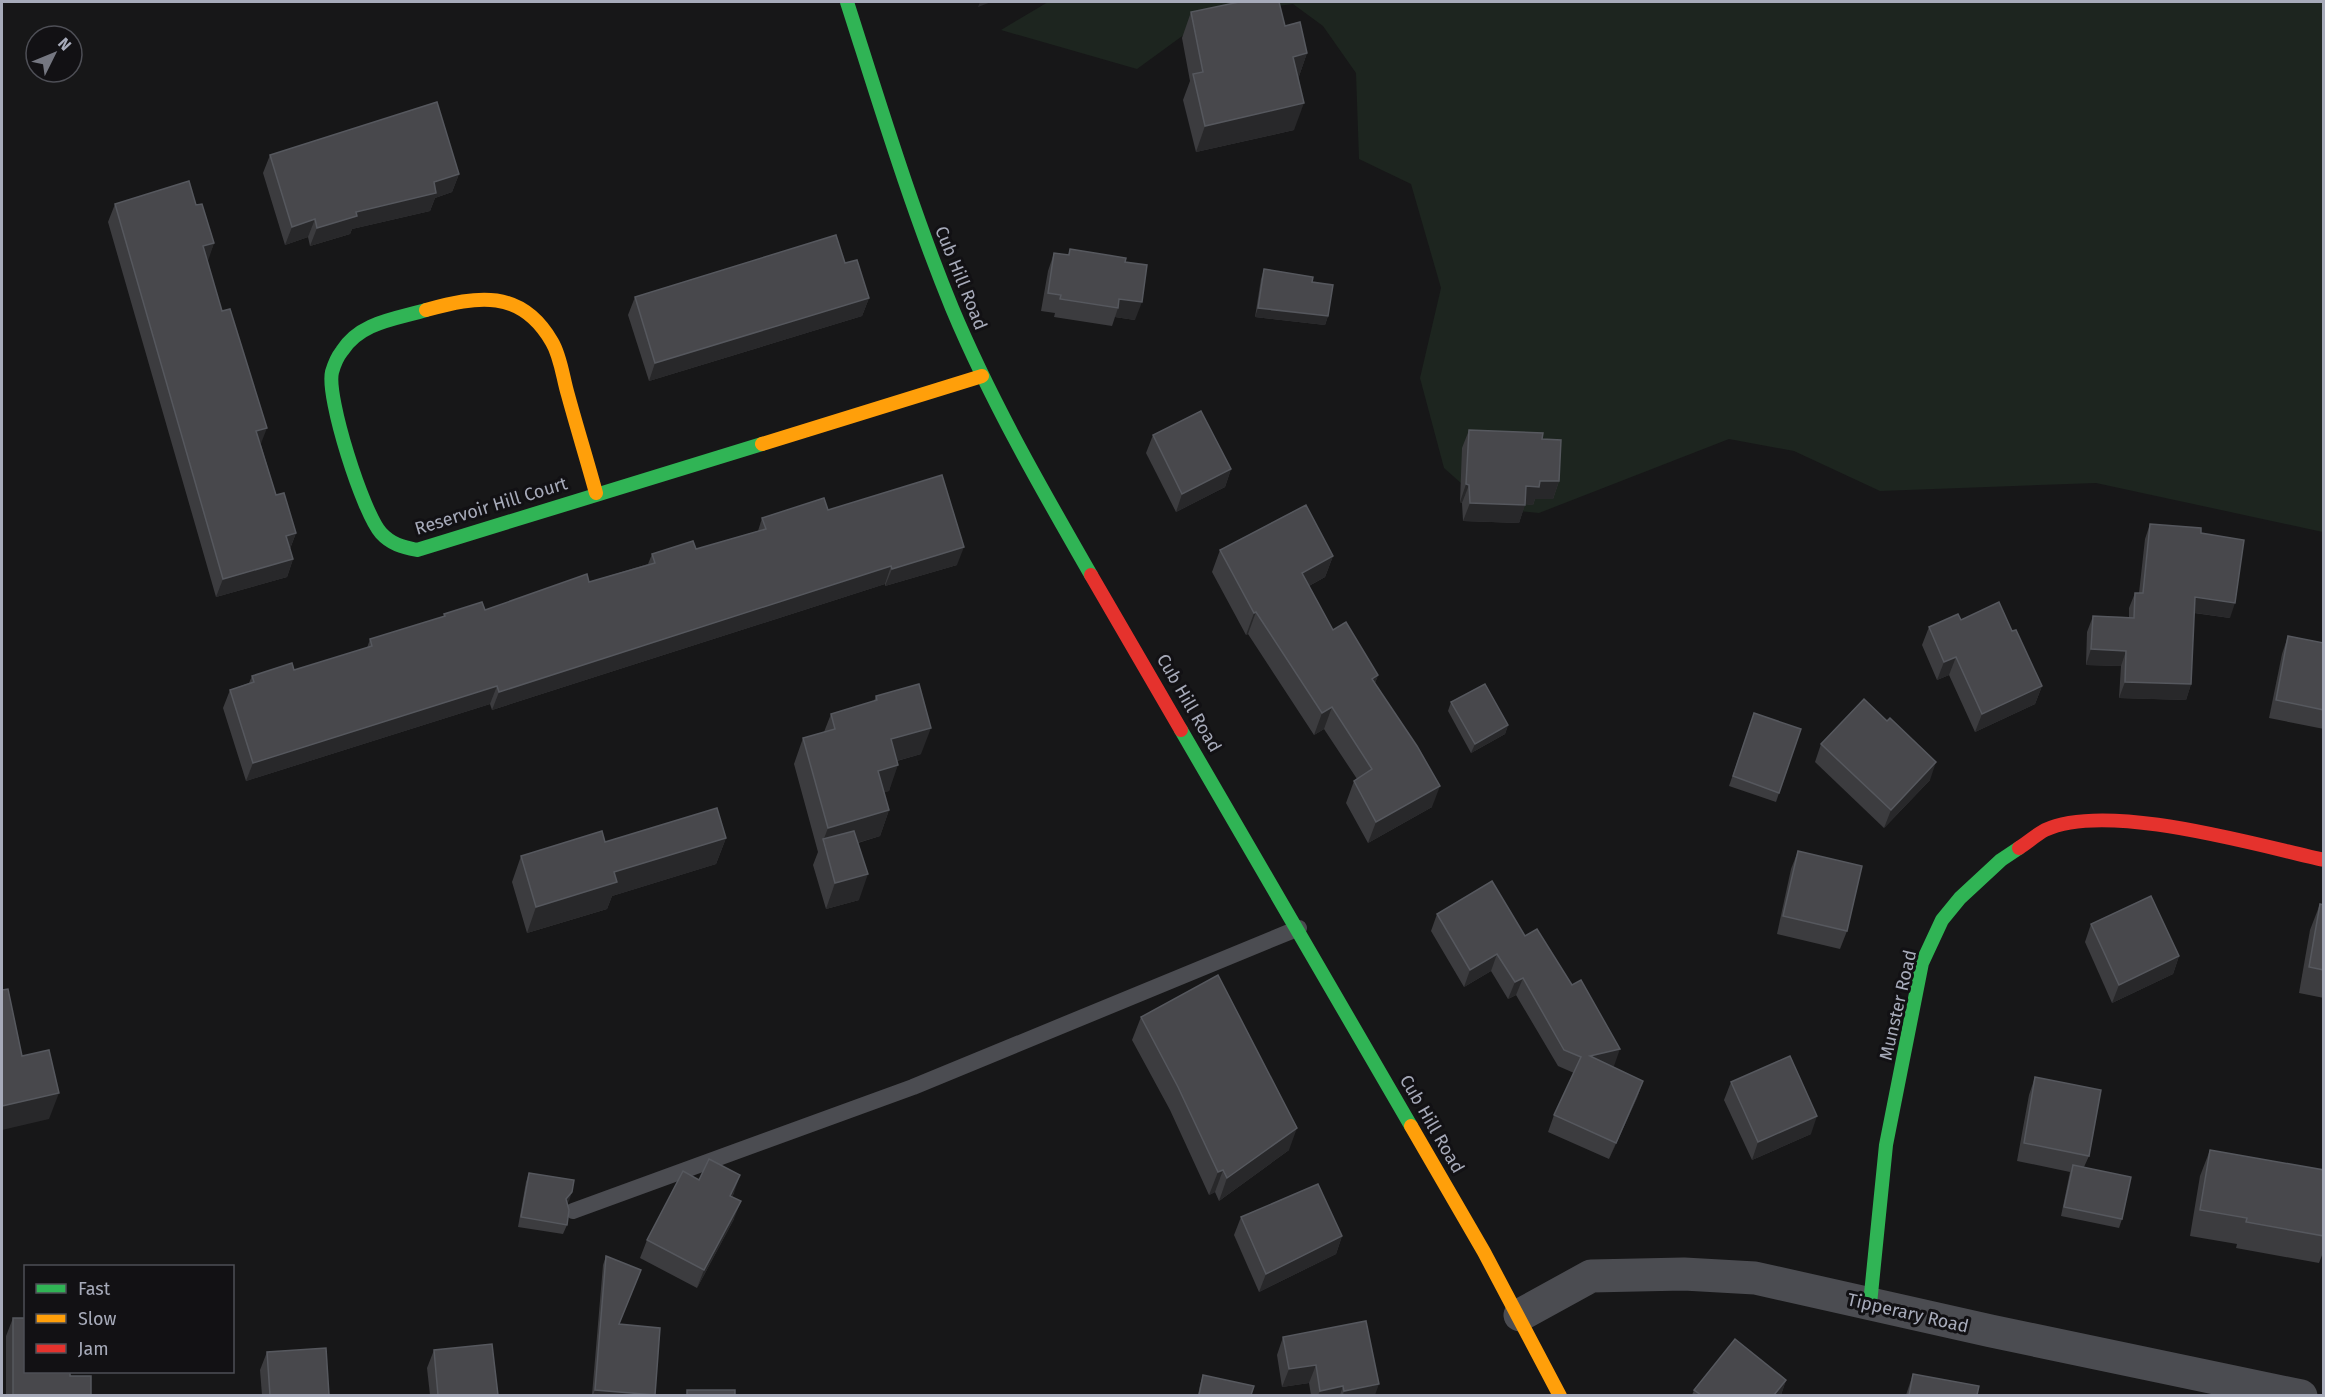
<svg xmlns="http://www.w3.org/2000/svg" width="2325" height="1397" viewBox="0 0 2325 1397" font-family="'Fira Sans',sans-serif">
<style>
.green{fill:#1d251f}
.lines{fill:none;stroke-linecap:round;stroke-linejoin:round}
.lane{stroke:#4b4c51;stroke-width:16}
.street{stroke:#4b4c51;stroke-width:33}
.fast{stroke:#30b455;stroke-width:14}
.slow{stroke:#ff9f0a;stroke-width:14}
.jam{stroke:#e5322d;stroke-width:14}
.wall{fill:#3c3c3f}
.shaded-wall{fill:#28282a}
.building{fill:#48484c;stroke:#56585e;stroke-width:1.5}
.labels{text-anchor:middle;stroke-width:6;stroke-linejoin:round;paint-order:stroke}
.street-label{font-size:18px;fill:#a7abba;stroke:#121114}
</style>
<rect width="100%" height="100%" fill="#171718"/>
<polygon class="green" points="1048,2 2323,2 2323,532 2096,483 1880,491 1794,451 1729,439 1539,513 1489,508 1444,468 1420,378 1441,288 1411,184 1359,159 1356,73 1323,26 1293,4 1269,7 1196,26 1137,69 1001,30"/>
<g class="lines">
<polyline class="lane" points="573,1211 913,1087 1299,928"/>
<polyline class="street" points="1520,1315 1591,1276 1684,1274 1755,1278 1991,1331 2301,1396"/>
<g class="fast">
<path d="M847 2C880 105 911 208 952 308 991 401 1041 488 1091 575"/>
<path d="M426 310C396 319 360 322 342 351 338 356 334 365 332 372 326 397 363 513 381 533 391 544 402 547 417 550L762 444"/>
<polyline points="1181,730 1411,1126"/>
<polyline points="1870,1304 1886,1145 1922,963 1942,920 1960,898 2001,860 2019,848"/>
</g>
<g class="slow">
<path d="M426 310C477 296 521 288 552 342 561 357 563 379 568 395 577 428 587 460 596 493"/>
<polyline points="762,444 982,376"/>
<polyline points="1411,1126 1484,1252 1560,1396"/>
</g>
<g class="jam">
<polyline points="1091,575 1181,730"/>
<path d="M2019 848C2027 843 2036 835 2045 830 2107 801 2256 845 2324 860"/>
</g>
</g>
<g class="wall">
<polygon points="1191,12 1285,26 1307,53 1298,79 1294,130 1196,152 1183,100 1190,81 1182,38"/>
<polygon points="270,155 459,174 452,192 435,198 430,211 352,229 350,234 310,246 308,237 285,245 263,173"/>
<polygon points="115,204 214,243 207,261 261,445 276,495 296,533 290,549 293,559 287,577 216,597 108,222"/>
<polygon points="1070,249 1125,262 1135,320 1115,317 1112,326 1054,317 1055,313 1041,311 1048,271 1054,253 1068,255"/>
<polygon points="845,263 869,298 862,316 649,381 628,315 635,297"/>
<polygon points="1264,269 1312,282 1328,316 1325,325 1255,317 1261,279"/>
<polygon points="1469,430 1542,439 1559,481 1553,499 1535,499 1533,505 1525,504 1519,523 1463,521 1462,503 1460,502 1462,448"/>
<polygon points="1153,435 1231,469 1225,487 1176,512 1146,453"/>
<polygon points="828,510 957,565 885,586 885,584 492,710 490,704 246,781 223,708 230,690 249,683 252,676 294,670 367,648 370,639 443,617 444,614 485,610 589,582 648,564 652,554 696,549 758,531 762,518"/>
<polygon points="2150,524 2201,533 2230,618 2194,613 2191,684 2186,700 2119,698 2121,666 2086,665 2087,632 2093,616 2129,617 2129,608 2135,593 2139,593 2145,539"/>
<polygon points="1220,550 1333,556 1325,577 1309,586 1333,630 1378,675 1375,683 1432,807 1368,843 1346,803 1354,781 1357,779 1324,729 1314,735 1248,634 1246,635 1212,572"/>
<polygon points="1961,620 2012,631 2042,686 2035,704 1975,732 1949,675 1937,680 1922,645 1929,627"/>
<polygon points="2288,636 2324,643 2324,729 2269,718 2282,654"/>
<polygon points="876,696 921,754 897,761 889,791 884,792 889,810 880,836 858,843 859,900 826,909 813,865 818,852 794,764 803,738 824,732 831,714 874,701"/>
<polygon points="1451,702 1508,725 1505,734 1471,753 1448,711"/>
<polygon points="1754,713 1801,729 1776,802 1729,786"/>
<polygon points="1887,721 1930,780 1884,828 1815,762 1821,744"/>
<polygon points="726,838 716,864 612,896 607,909 527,933 512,882 521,856 605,842"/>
<polygon points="1798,851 1847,931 1840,949 1777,934 1791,869"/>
<polygon points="2320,904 2324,905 2324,998 2299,993 2310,930"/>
<polygon points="1437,914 1525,936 1614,1066 1612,1067 1643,1081 1637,1098 1609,1159 1548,1132 1554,1115 1574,1073 1558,1066 1516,995 1508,999 1491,971 1464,987 1431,931"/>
<polygon points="2091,924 2179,956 2173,974 2112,1003 2085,942"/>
<polygon points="1141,1017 1289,1150 1219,1201 1215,1192 1209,1195 1170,1110 1132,1040"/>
<polygon points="2035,1077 2089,1156 2084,1167 2122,1219 2119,1228 2061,1216 2070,1172 2017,1161 2029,1095"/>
<polygon points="1731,1082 1811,1134 1752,1160 1724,1100"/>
<polygon points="2210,1150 2324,1170 2324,1250 2319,1263 2236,1248 2237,1244 2190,1236 2200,1176"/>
<polygon points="529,1173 572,1192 567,1203 567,1225 563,1234 518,1227 526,1182"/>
<polygon points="699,1180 734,1193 732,1197 734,1219 697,1288 640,1258 647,1240"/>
<polygon points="1241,1217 1342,1236 1336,1254 1259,1292 1234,1235"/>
<polygon points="606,1256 619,1324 655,1395 592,1395 603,1265"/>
<polygon points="13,1318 91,1395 6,1395 6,1336"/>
<polygon points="1283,1337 1375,1395 1311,1395 1309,1383 1282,1387 1277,1355"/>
<polygon points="434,1350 498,1395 430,1395 427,1368"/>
<polygon points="267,1352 329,1395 262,1395 260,1370"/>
<polygon points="1913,1374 1977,1395 1906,1395"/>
<polygon points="1203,1375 1251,1395 1198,1395 1200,1385"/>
<polygon points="1786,1380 1781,1395 1692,1395 1694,1390"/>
</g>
<g class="shaded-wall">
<polygon points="980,2 991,2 978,7"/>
<polygon points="1307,53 1298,79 1293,57"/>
<polygon points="1304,103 1294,130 1196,152 1205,126"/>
<polygon points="459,174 452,192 435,198 430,211 352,229 350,234 310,246 317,228 434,182"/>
<polygon points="315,219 308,237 285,245 292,227"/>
<polygon points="214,243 208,261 196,264 203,246"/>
<polygon points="869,298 862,316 649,381 655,363"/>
<polygon points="1119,299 1142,302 1135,320 1115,317 1118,308"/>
<polygon points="1258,308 1328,316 1325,325 1255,317"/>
<polygon points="267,428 260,446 256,431"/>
<polygon points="1231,469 1225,487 1176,512 1182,494"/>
<polygon points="1540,481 1559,481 1553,499 1535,499 1533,505 1520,504 1526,486"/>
<polygon points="1466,484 1469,485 1462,503 1460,502"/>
<polygon points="1470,503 1525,505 1519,523 1463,521"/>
<polygon points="296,533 289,551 286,536"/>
<polygon points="964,547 957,565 885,586 892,569"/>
<polygon points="1333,556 1325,577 1294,594 1302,573"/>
<polygon points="293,559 287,577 216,597 223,579"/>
<polygon points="891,566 885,584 492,710 499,692"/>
<polygon points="2195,597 2235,603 2230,618 2189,612"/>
<polygon points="1256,612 1248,634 1246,635 1254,613"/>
<polygon points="2091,649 2126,651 2121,666 2086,665"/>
<polygon points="1956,657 1949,675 1937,680 1944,662"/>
<polygon points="1378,675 1370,697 1372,679"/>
<polygon points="2125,682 2191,684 2186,700 2119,698"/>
<polygon points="497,686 490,704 246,781 253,763"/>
<polygon points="2042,686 2035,704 1975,732 1982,714"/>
<polygon points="1332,707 1324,729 1314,735 1322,713"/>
<polygon points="1508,725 1505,734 1471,753 1475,744"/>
<polygon points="931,728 921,754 882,765 891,739"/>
<polygon points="1936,762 1930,780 1884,828 1891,810"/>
<polygon points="898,765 889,791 869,797 878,771"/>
<polygon points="1440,786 1432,807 1368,843 1376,822"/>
<polygon points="889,810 880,836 826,852 823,841 828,828"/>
<polygon points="726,838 716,864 612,896 607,909 527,933 536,907 614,872"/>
<polygon points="868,874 859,900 826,909 835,883"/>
<polygon points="1497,954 1491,971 1464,987 1470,970"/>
<polygon points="2179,956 2173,974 2112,1003 2119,985"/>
<polygon points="1523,978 1516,995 1508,999 1515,982"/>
<polygon points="1620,1049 1614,1066 1584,1073 1590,1056"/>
<polygon points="1643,1081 1637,1098 1609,1159 1616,1143"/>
<polygon points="59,1093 49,1119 2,1130 2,1106"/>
<polygon points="1817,1116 1811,1134 1752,1160 1758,1142"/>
<polygon points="1297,1128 1289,1150 1219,1201 1227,1178"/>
<polygon points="1223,1170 1215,1192 1209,1195 1218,1172"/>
<polygon points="740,1175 734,1193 723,1214 730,1196"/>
<polygon points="572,1192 569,1201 563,1209 566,1199"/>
<polygon points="741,1201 734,1219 697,1288 704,1270"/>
<polygon points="1342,1236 1336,1254 1259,1292 1266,1274"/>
<polygon points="1316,1365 1309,1383 1282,1387 1289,1369"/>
<polygon points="1786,1380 1781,1395 1774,1395"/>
<polygon points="1379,1384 1375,1395 1343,1395 1344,1391"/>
<polygon points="1343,1386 1340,1395 1318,1395 1320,1391"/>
<polygon points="595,1390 655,1395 593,1395"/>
</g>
<g class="building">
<polygon points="1239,2 1279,2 1285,26 1300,22 1307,53 1293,57 1304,103 1205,126 1193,74 1203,72 1191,12"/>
<polygon points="437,102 459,174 434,182 436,193 356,212 357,216 317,228 315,219 292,227 270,155"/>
<polygon points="189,181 196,205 202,204 214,243 203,246 222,311 230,309 267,428 256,431 276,495 284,493 296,533 286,536 293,559 223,579 115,204"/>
<polygon points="836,235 845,263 857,260 869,298 655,363 635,297"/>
<polygon points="1070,249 1126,258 1125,262 1147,265 1142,302 1119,299 1118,308 1060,299 1061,295 1048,293 1054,253 1069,255"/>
<polygon points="1264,269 1313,277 1312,282 1333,285 1328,316 1258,308"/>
<polygon points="1201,411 1231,469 1182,494 1153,435"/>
<polygon points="1469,430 1543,433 1542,439 1561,440 1559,481 1540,481 1539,487 1526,486 1525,505 1470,503 1469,485 1466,484"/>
<polygon points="942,475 964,547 892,569 891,566 499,692 497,686 253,763 230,690 254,682 252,676 292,663 294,670 372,646 370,639 445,616 444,614 482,602 485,610 587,574 589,582 655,563 652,554 693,541 696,549 766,529 762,518 824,498 828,510"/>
<polygon points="1306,505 1333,556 1302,573 1333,630 1346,622 1378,675 1372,679 1417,746 1440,786 1376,822 1354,781 1372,769 1332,707 1322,713 1256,612 1254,613 1220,550"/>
<polygon points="2150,524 2201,528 2201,533 2244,540 2235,603 2195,597 2191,684 2125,682 2126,651 2091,649 2093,616 2134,618 2135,593 2143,593"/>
<polygon points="1999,602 2012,631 2016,630 2042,686 1982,714 1956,657 1944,662 1929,627 1958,614 1961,620"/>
<polygon points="2288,636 2324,643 2324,710 2276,700"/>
<polygon points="919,684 931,728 891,739 898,765 878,771 889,810 828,828 803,738 835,729 831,714 877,700 876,696"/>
<polygon points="1485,684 1508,725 1475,744 1451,702"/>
<polygon points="1864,699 1887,721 1890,718 1936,762 1891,810 1821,744"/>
<polygon points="1754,713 1801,729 1779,793 1733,776"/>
<polygon points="717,808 726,838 614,872 617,882 536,907 521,856 602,831 605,842"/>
<polygon points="854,831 868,874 835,883 823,839"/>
<polygon points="1798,851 1862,866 1847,931 1783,916"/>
<polygon points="1492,881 1525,936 1537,929 1572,985 1581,980 1620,1049 1590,1056 1643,1081 1616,1143 1554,1115 1581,1057 1564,1050 1523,978 1515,982 1497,954 1470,970 1437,914"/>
<polygon points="2151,896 2179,956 2119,985 2091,924"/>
<polygon points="2320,904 2324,905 2324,970 2309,967"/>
<polygon points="1218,975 1297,1128 1227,1178 1223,1170 1218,1172 1178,1087 1141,1017"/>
<polygon points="2,988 2,990 8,989 22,1056 49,1050 59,1093 2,1106"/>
<polygon points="1790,1056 1817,1116 1758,1142 1731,1082"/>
<polygon points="2035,1077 2101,1090 2089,1156 2024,1143"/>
<polygon points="2210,1150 2324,1170 2324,1236 2246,1222 2247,1218 2200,1210"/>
<polygon points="709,1159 740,1175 730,1196 741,1201 704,1270 647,1240 683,1171 699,1180"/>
<polygon points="2073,1165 2131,1177 2122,1219 2064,1207"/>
<polygon points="529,1173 574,1180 572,1192 566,1199 569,1210 567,1225 521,1217"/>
<polygon points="1318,1184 1342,1236 1266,1274 1241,1217"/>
<polygon points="606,1256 641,1270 619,1324 660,1328 655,1395 595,1390"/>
<polygon points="13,1318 26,1318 26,1371 70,1371 70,1376 91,1376 91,1395 13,1395"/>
<polygon points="1366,1321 1379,1384 1344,1391 1343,1386 1320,1391 1316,1365 1289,1369 1283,1337"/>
<polygon points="1735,1339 1786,1380 1774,1395 1701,1395 1694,1390"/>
<polygon points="492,1344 498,1395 438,1395 434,1350"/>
<polygon points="326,1348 329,1395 270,1395 267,1352"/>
<polygon points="1913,1374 1979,1386 1977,1395 1909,1395"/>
<polygon points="1203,1375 1254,1386 1251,1395 1199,1395"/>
<rect x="687" y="1390" width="48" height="5"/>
</g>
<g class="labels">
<g class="street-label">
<text transform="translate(961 278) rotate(68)" y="6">Cub Hill Road</text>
<text transform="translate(491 506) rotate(-17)" y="6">Reservoir Hill Court</text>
<text transform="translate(1189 703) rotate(60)" y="6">Cub Hill Road</text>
<text transform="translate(1898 1005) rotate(-77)" y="6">Munster Road</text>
<text transform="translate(1432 1124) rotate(60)" y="6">Cub Hill Road</text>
<text transform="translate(1908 1313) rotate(13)" y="6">Tipperary Road</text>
</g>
</g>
<rect width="2325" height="1397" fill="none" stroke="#a7abba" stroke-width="6"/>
<rect x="24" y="1265" width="210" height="108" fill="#121114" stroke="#4e4f56" stroke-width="1.5"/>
<rect x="36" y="1284" width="30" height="9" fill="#30b455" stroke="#4e4f56" stroke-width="1.5"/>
<text x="78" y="1295" font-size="18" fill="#a7abba">Fast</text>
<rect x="36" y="1314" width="30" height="9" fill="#ff9f0a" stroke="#4e4f56" stroke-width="1.5"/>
<text x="78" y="1325" font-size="18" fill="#a7abba">Slow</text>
<rect x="36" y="1344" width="30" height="9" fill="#e5322d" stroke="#4e4f56" stroke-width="1.5"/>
<text x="78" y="1355" font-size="18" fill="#a7abba">Jam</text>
<g transform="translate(54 54) rotate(47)"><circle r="28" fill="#121114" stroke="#4e4f56" stroke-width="1.5"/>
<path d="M0-4.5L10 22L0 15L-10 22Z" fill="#757781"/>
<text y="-9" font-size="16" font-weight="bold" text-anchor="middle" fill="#a7abba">N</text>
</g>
</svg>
